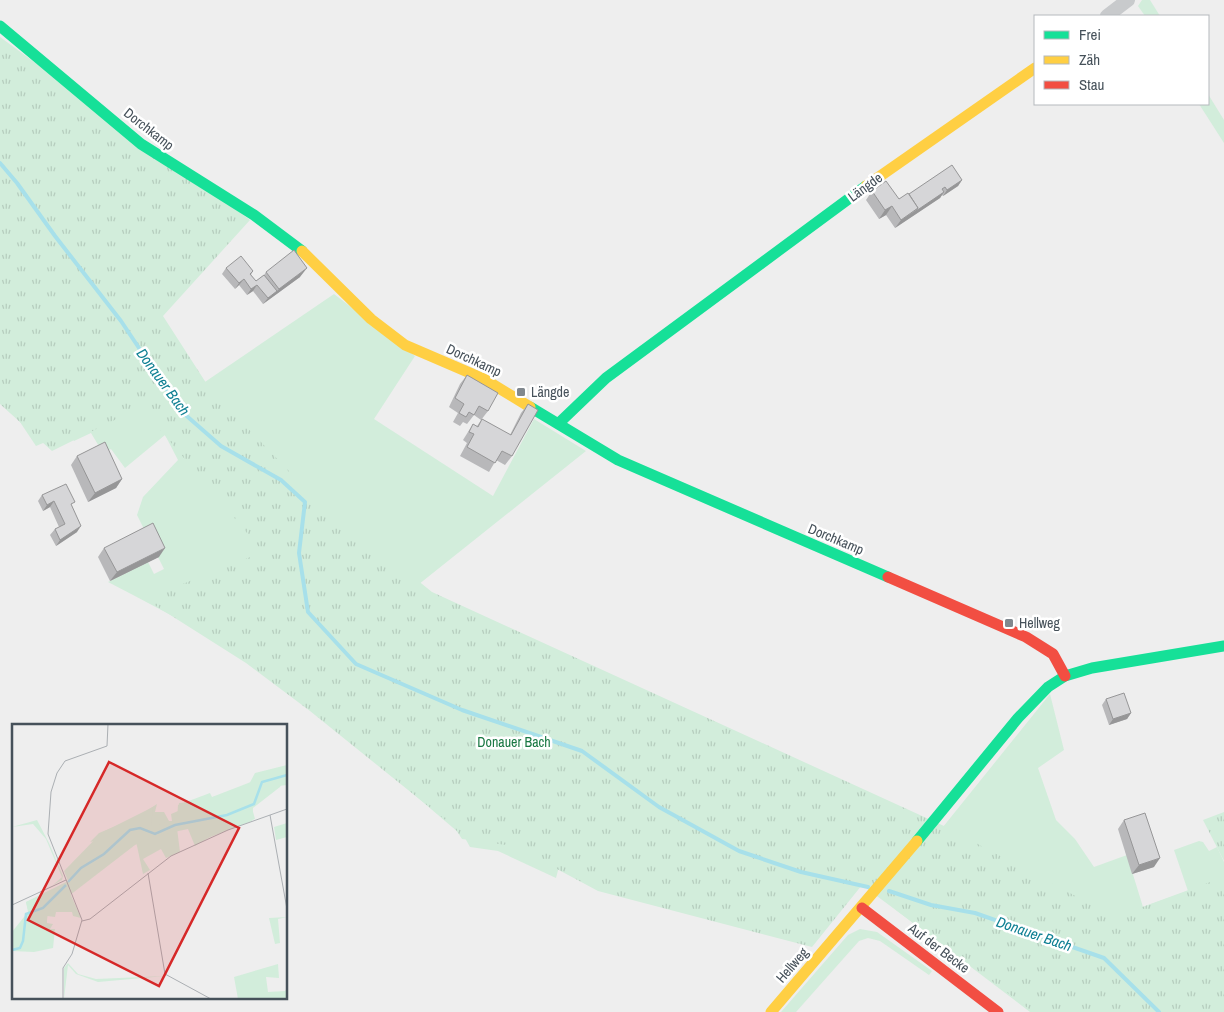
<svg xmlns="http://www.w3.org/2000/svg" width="1224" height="1012" viewBox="0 0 1224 1012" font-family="'Archivo Narrow',sans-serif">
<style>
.grass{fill:#d2eddb}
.park{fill:url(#park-tufts)}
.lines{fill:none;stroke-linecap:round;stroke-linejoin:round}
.stream{stroke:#a7e0ea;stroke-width:4}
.street{stroke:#c8cacc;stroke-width:14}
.fast{stroke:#16e098;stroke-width:11}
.slow{stroke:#ffcf43;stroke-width:11}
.jam{stroke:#f24e42;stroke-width:11}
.wall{fill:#b8b8ba}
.shaded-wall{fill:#969697}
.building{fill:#d6d6d8;stroke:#969697}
.poi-dot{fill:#81888e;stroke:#fff;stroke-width:2}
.labels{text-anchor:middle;stroke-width:5;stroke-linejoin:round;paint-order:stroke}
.street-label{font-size:14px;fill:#46515a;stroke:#fff}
.poi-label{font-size:14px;fill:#46515a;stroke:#fff;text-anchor:start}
.park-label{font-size:14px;fill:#197843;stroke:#fff}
.water-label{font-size:15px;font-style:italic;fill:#108094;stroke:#fff}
.inset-river{fill:none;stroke:#a7e0ea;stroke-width:2.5}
.inset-road{fill:none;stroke:#abafb3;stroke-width:1}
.view{fill:#d62828;fill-opacity:0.15;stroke:#d62828;stroke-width:2.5}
.inset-edge{fill:none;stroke:#46515a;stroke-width:2.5}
</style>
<defs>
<pattern id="park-tufts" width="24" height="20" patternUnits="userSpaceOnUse" patternTransform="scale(1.25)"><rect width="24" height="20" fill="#d2eddb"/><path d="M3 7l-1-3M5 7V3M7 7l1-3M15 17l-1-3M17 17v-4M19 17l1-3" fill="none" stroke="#b6cdbe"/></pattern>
</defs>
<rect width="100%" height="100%" fill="#eee"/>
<g class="grass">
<polygon points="1142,0 1150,0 1160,16 1145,16 1138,6"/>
<polygon points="1208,94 1224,120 1224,143 1199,104 1208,104"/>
<path d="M123 289 199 386 334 294 415 356 374 419 493 496 534 419 586 451 354 636 560 863 556 878 498 851 470 847 465 838C383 769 302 692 209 636 176 617 142 600 108 582L148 562 154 574 164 569 137 515 143 497 178 460 165 435 125 468 111 449 103 453 91 433 74 441 69 432 36 446 0 392Z"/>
<polygon points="1050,694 1064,750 1038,768 1056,820 1075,839 1094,867 1127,855 1143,907 1188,891 1174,850 1199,841 1203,842 1209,851 1217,847 1224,862 1224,1012 1030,1012 896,910 889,894"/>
<polygon points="860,929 877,932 932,971 929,975 880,941 868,938 859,941 796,1012 781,1012 848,935"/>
</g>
<g class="park">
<polygon points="0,37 250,220 163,316 210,389 312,495 432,592 944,826 1115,917 1224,877 1224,1012 1033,1012 862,885 812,947 598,891 514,846 462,839 454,827 310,711 246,663 145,599 263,552 141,407 52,451 0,404"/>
<polygon points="1224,812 1224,861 1203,820"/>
</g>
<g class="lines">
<g class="stream">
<polyline points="0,163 17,183 55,236 121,321 181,411 221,446 281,480 305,502 299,553 308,612 356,664 462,710 582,751 659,807 739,851 801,872 868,887"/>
<polyline points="889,891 931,905 975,913 1104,958 1159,1012"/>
</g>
<polyline class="street" points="1107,16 1128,0"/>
<g class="fast">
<polyline points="0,26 141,144 254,215 302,251"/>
<polyline points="530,407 618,460 888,577"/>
<polyline points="559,423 606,378 866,186"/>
<polyline points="917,841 1018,718 1048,687 1065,676 1092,668 1224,646"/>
</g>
<g class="slow">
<polyline points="866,186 1035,68"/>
<polyline points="302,251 371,319 405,345 484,379 530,407"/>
<polyline points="771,1012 917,841"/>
</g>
<g class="jam">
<polyline points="888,577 1026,637 1053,654 1065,676"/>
<polyline points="862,908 998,1012"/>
</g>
</g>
<g class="wall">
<polygon points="962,180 958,186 943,196 942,195 940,198 895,228 886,215 879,219 866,200 872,191 899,199 909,194"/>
<polygon points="226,268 253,271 251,275 256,281 264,275 266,272 300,277 263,304 253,291 247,295 239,285 235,289 222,274"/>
<polygon points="467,375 488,411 481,420 474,415 467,424 463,422 460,426 453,422 458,413 449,407 460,384"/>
<polygon points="528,404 512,456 505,465 496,460 489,472 460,456 467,443 463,440 473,424 477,426 482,419 510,435 521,413"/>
<polygon points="77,456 122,479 116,488 88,502 71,465"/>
<polygon points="42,495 72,506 77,532 56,546 50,535 55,529 59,527 50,507 43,511 38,501"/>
<polygon points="104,548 159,557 110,581 98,557"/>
<polygon points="1106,699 1131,713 1127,719 1109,725 1102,705"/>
<polygon points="1124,820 1154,867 1132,874 1118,829"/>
</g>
<g class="shaded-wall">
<polygon points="962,180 958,186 943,196 947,190"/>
<polygon points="944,192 940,198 895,228 901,220"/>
<polygon points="892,206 886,215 879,219 885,210"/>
<polygon points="307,268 300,277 263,304 268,298 277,291 279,289"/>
<polygon points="244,279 239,285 235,289 239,283"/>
<polygon points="257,285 253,291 247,295 251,289"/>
<polygon points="122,479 116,488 88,502 95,493"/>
<polygon points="54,501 50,507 43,511 47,505"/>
<polygon points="81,526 77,532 56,546 60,540"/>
<polygon points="165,548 159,557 110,581 117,572"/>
<polygon points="1131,713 1127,719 1109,725 1113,719"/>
<polygon points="1160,858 1154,867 1132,874 1139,865"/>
</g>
<g class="building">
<polygon points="952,165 962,180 947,190 945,187 942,189 944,192 916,211 918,208 909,194"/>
<polygon points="886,181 899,199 908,193 918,208 901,220 892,206 885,210 872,191"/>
<polygon points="294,250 307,268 279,289 266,272"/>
<polygon points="241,256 253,271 250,274 256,281 264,275 277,291 268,298 257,285 251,289 244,279 239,283 226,268"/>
<polygon points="467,375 498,393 488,411 479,406 474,415 469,412 466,417 459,413 464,404 455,398"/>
<polygon points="528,404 538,410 512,456 502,451 495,463 467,447 474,434 469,432 473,424 478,427 482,419 511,435"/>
<polygon points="105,442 122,479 95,493 77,456"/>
<polygon points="66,484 75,502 71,504 81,526 60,540 55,529 65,524 54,501 47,505 42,495"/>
<polygon points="153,523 165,548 117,572 104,548"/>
<polygon points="1124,693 1131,713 1113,719 1106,699"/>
<polygon points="1145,813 1160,858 1139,865 1124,820"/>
</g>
<g class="poi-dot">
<rect x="516" y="387" width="10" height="10" rx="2.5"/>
<rect x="1004" y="618" width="10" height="10" rx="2.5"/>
</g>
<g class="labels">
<g class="street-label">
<text transform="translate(149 129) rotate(38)" y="5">Dorchkamp</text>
<text transform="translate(865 187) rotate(-36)" y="5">Längde</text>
<text transform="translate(474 360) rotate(25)" y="5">Dorchkamp</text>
<text transform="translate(836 539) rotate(23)" y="5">Dorchkamp</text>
<text transform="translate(939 948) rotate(37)" y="5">Auf der Becke</text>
<text transform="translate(792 965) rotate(-49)" y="5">Hellweg</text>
</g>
<g class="poi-label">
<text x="531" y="397">Längde</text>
<text x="1019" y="628">Hellweg</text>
</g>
<g class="park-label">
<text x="514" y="747">Donauer Bach</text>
</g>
<g class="water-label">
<text transform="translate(163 382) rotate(54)" y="5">Donauer Bach</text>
<text transform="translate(1034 934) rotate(19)" y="5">Donauer Bach</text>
</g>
</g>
<g transform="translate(12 724)">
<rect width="275" height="275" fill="#eee"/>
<path d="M272 56 268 63 241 84 240 97 193 115 182 101 165 104 168 128 154 134 149 125 131 135 138 146 131 150 122 108 78 118 87 109 123 94 145 80 143 88H152L157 97H160L159 90 166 87 167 79 196 76ZM25 96 37 119 51 152 50 156 41 161 50 153 34 115 21 100 0 103ZM275 99V113L264 116 262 103ZM54 160 69 194 61 192 60 188H44L43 193 35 192V199L41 200 38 205H34L17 189 14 178ZM275 193 266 195 268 219 263 220 257 194ZM56 239 66 250 84 255 153 252 86 258 64 250 56 241 52 275V244ZM266 240 267 254 254 253 256 268 273 267 275 264V275H226L222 253Z" fill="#d2eddb"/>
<path d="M244 56 247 74 196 76 200 73Z" fill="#d2eddb"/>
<path d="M275 41V61L266 62 240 84 243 95 203 110 183 122 176 105 143 112 123 121 36 188 34 205H43L41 224 22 228 0 227V208L16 188 14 178 56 157 52 147 89 109 141 83 139 102 165 96 166 81 198 69 200 73 219 72 235 64 243 49Z" fill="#d2eddb"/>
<path class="inset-river" d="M56 158 69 144 92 130 118 106 128 104 143 110 163 101 215 91 242 80 250 58 275 51M0 226 8 224 11 217 14 190 31 184 54 161"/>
<path class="inset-road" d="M258 91 275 185M136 149 153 250 199 275M0 181 54 156M70 197 78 195 159 132 216 106 275 85M51 275V244L60 230 70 196 36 110 39 68 45 49 53 37 95 22 96 0"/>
<path class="view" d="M97 38 227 104 147 262 16 196Z"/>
<rect width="275" height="275" class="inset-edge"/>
</g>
<rect x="1034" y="15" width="175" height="90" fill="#ffffff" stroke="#b5b9bd"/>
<rect x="1044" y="31" width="25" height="8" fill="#16e098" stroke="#b5b9bd"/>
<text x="1079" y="40" font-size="15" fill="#46515a">Frei</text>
<rect x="1044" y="56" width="25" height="8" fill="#ffcf43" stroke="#b5b9bd"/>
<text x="1079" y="65" font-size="15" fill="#46515a">Zäh</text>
<rect x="1044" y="81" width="25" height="8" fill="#f24e42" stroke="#b5b9bd"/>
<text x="1079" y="90" font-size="15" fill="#46515a">Stau</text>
</svg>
